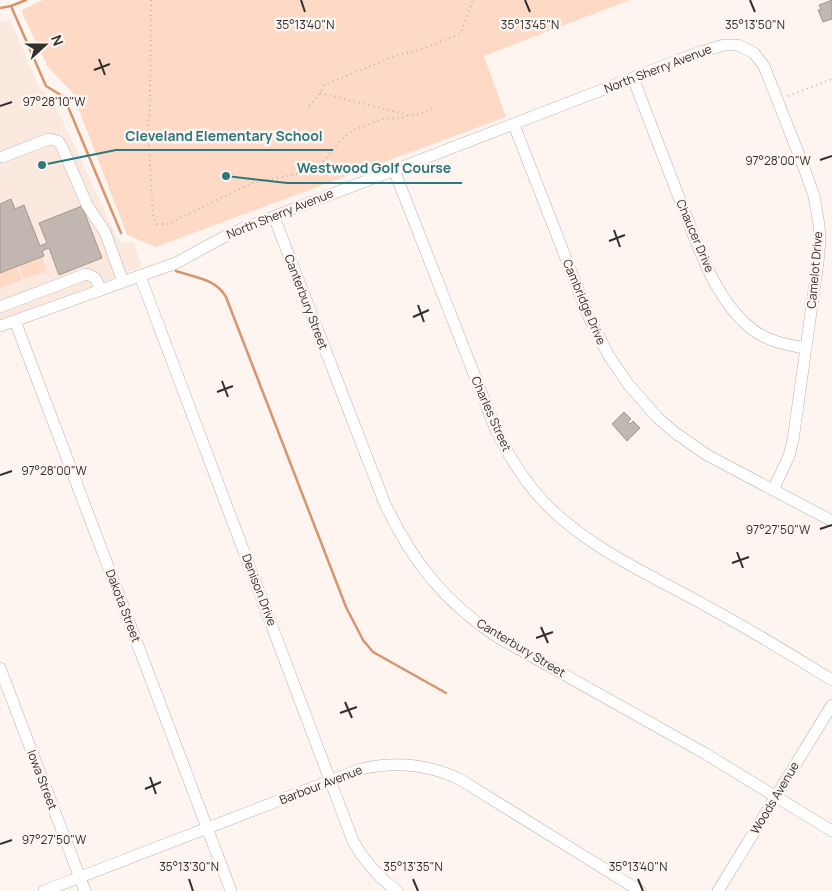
<svg xmlns="http://www.w3.org/2000/svg" width="832" height="891" viewBox="0 0 832 891" font-family="Manrope,sans-serif">
<style>
.built{fill:#fbe8de}
.green{fill:#fedac6}
.lines{fill:none;stroke-linecap:round;stroke-linejoin:round}
.stream{stroke:#d8956b;stroke-width:2.5}
.building{fill:#c1b6b0;stroke:#a29892}
.minor-casing{stroke:#bbb1ab;stroke-width:12}
.path{stroke:#bdb5b1;stroke-width:2;stroke-dasharray:1 4;stroke-linecap:butt}
.minor{stroke:#fff;stroke-width:11}
.ticks{fill:none;stroke:#332f2d;stroke-width:2}
.labels{text-anchor:middle;stroke-width:5;stroke-linejoin:round;paint-order:stroke}
.street-label{font-size:12px;fill:#332f2d;stroke:#fef5f0}
.ticks-label{font-size:12px;text-anchor:middle;fill:#332f2d;stroke:#fef5f0;stroke-width:5;stroke-linejoin:round;paint-order:stroke}
.leader{fill:none;stroke:#2e787d;stroke-width:2}
.callout-dot{fill:#2e787d;stroke:#fef5f0;stroke-width:2}
.callout-label{font-size:14px;text-anchor:middle;font-weight:bold;fill:#2e787d;stroke:#fef5f0;stroke-width:5;stroke-linejoin:round;paint-order:stroke}
</style>
<rect width="100%" height="100%" fill="#fef5f0"/>
<polygon class="built" points="10,20 40,89 52,98 114,232 121,243 134,242 142,267 0,320 0,22"/>
<g class="green">
<polygon points="43,0 630,0 484,56 506,117 156,247 127,235 72,92 48,67 23,15 22,10"/>
<polygon points="42,257 47,271 24,279 19,266"/>
<polygon points="17,266 22,280 0,288 0,273"/>
</g>
<g class="lines">
<g class="stream">
<polyline points="11,6 46,86 64,97 121,233"/>
<polyline points="0,8 11,6 26,0"/>
<path d="M176 271C194 277 216 279 226 297L346 607 363 640 373 652 446 693"/>
</g>
</g>
<g class="building">
<polygon points="832,0 832,19 823,22 818,10 821,9 819,5"/>
<polygon points="11,199 15,209 24,205 40,246 47,243 39,223 82,206 102,258 59,275 49,248 42,251 44,256 0,273 0,204"/>
<polygon points="624,412 631,419 628,422 630,424 633,421 640,428 627,441 612,424"/>
</g>
<g class="lines">
<g class="minor-casing">
<g id="minor">
<path d="M633 78C648 117 663 156 678 195 695 238 712 294 747 325 763 340 785 345 806 348"/>
<polyline points="514,125 588,315 609,356 628,384 657,417 674,432 707,455 832,521"/>
<polyline points="2,157 49,139 58,141 62,147 87,205 105,232 123,282"/>
<path d="M394 170 496 430C508 455 523 479 542 500 585 546 646 573 701 603 745 627 789 653 832 680"/>
<path d="M274 217 385 504C412 561 445 603 499 638L706 754 832 831"/>
<path d="M140 276 353 841C364 861 378 877 397 891"/>
<polyline points="0,307 86,274 95,278 101,290"/>
<polyline points="15,321 231,891"/>
<polyline points="0,326 176,263 231,233 700,52 724,45 738,45 754,53 764,66 803,165 814,196 819,225 820,240 818,262 793,440 789,456 773,490"/>
<polyline points="0,668 85,891"/>
<path d="M44 891 361 769C396 761 429 764 461 780L640 891"/>
<polyline points="718,891 832,705"/>
</g>
</g>
<g class="path">
<polyline points="151,0 150,108 148,126 153,216 157,224 168,224 252,183 307,172 322,163 341,140 352,131 382,119 402,118 409,115"/>
<polyline points="320,93 409,115 421,114 432,108"/>
<polyline points="788,96 832,79"/>
<polyline points="309,106 320,93 324,85 392,57 418,50 458,35 462,30 473,0"/>
</g>
<use href="#minor" class="minor"/>
</g>
<path class="ticks" d="M301 0 305 12M525 0 530 12M750 0 755 12M99 59 105 75M94 70 110 64M0 106 12 102M820 160 832 156M614 230 620 247M609 241 625 235M418 305 424 322M413 317 429 310M222 381 228 397M217 392 233 386M0 475 12 471M820 529 832 525M737 552 743 568M732 563 749 557M541 627 548 643M536 638 553 632M345 702 352 718M340 713 357 707M150 777 156 794M145 789 161 782M0 844 12 840M189 879 193 891M413 879 418 891M638 879 643 891"/>
<g class="labels">
<g class="street-label">
<text transform="translate(658 69) rotate(-21)" y="4">North Sherry Avenue</text>
<text transform="translate(280 214) rotate(-22)" y="4">North Sherry Avenue</text>
<text transform="translate(695 236) rotate(67)" y="4">Chaucer Drive</text>
<text transform="translate(815 270) rotate(-85)" y="4">Camelot Drive</text>
<text transform="translate(306 302) rotate(69)" y="4">Canterbury Street</text>
<text transform="translate(584 302) rotate(67)" y="4">Cambridge Drive</text>
<text transform="translate(491 414) rotate(66)" y="4">Charles Street</text>
<text transform="translate(259 590) rotate(69)" y="4">Denison Drive</text>
<text transform="translate(123 606) rotate(69)" y="4">Dakota Street</text>
<text transform="translate(521 648) rotate(31)" y="4">Canterbury Street</text>
<text transform="translate(42 780) rotate(69)" y="4">Iowa Street</text>
<text transform="translate(321 785) rotate(-21)" y="4">Barbour Avenue</text>
<text transform="translate(775 798) rotate(-59)" y="4">Woods Avenue</text>
</g>
</g>
<g class="ticks-label">
<text x="305" y="29">35°13'40"N</text>
<text x="530" y="29">35°13'45"N</text>
<text x="755" y="29">35°13'50"N</text>
<text x="54" y="106">97°28'10"W</text>
<text x="778" y="165">97°28'00"W</text>
<text x="54" y="475">97°28'00"W</text>
<text x="778" y="534">97°27'50"W</text>
<text x="54" y="844">97°27'50"W</text>
<text x="189" y="871">35°13'30"N</text>
<text x="413" y="871">35°13'35"N</text>
<text x="638" y="871">35°13'40"N</text>
</g>
<path class="leader" d="M42 165L116 150H333M226 176L287 183H462"/>
<g class="callout-dot">
<circle cx="42" cy="165" r="5"/>
<circle cx="226" cy="176" r="5"/>
</g>
<g class="callout-label">
<text x="224" y="141">Cleveland Elementary School</text>
<text x="374" y="173">Westwood Golf Course</text>
</g>
<g transform="translate(45 45) rotate(69)" stroke="#fef5f0" stroke-width="4" paint-order="stroke">
<path d="M0-4L9 19L0 12L-9 19Z" fill="#332f2d"/>
<text y="-8" font-size="14" font-weight="bold" text-anchor="middle" fill="#332f2d">N</text>
</g>
</svg>
